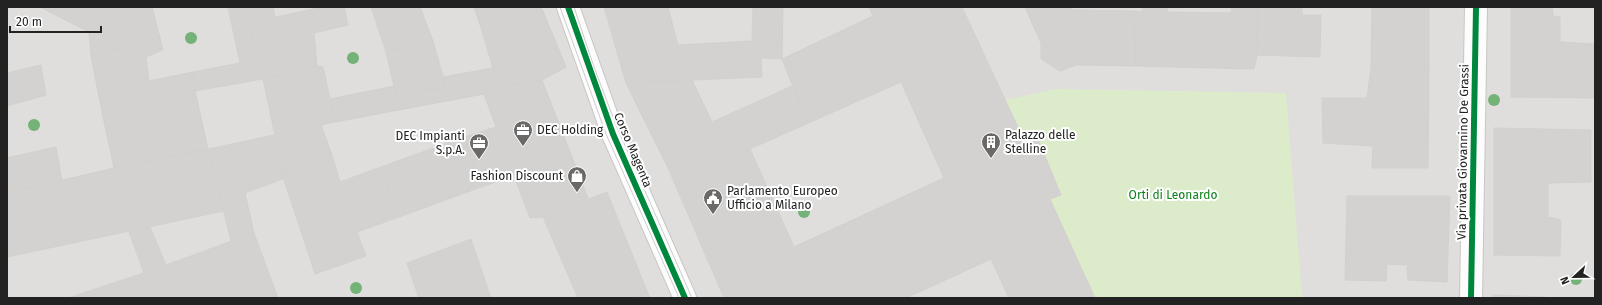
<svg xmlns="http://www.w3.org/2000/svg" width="1602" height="305" viewBox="0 0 1602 305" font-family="'Fira Sans',sans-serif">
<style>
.residential{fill:#dfdedc}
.grass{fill:#dceccb}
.building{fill:#d4d2d0;stroke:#d3d0cc;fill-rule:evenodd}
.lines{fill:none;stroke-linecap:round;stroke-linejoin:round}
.minor-casing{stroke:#c7c6c5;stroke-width:24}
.minor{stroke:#fdfcfc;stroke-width:22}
.tram{stroke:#ccc;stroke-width:1}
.cycleway-casing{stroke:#fff;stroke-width:8}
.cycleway{stroke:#00873e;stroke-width:6}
.tree{fill:#74b278}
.labels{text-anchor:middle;stroke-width:4;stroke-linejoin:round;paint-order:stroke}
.poi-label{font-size:12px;fill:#222;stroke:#fff;text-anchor:start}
.street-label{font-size:12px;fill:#222;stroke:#fff}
.park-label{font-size:12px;fill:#0f811a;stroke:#fff}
</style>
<rect width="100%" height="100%" fill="#f0eeeb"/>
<g class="residential">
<polygon points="7,7 565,7 682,298 7,298"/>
<polygon points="574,7 1595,7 1595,298 690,298"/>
</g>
<polygon class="grass" points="1056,89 1286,93 1302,298 1095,298 1050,199 1061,195 1023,138 1005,100"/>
<g class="building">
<polygon points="40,7 152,7 160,38 91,56 89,32"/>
<polygon points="228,7 273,7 275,17 248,23 263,79 195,91 193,72 240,63"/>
<polygon points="323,7 344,7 348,25 314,33 317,66 263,79 248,23"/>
<polygon points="371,7 420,7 433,41 386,52"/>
<polygon points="474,7 541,7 542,9 482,31"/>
<polygon points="604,7 668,7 678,45 752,41 753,7 783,7 782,59 761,58 762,77 626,83"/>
<path d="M869 7H962L1023 138 1036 134 1061 195 1050 199 1095 298H1009L991 259 906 298H724L668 168 801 106 782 59 873 16ZM901 82 944 178 794 247 750 149Z"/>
<polygon points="1025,7 1072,7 1072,10 1134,11 1135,66 1076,65 1060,71 1041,59 1041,43"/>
<polygon points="1143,7 1168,7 1167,12 1231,13 1232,7 1258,7 1257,55 1254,69 1135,66 1134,11 1142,12"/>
<polygon points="1258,7 1302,7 1302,15 1321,15 1320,57 1257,55"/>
<polygon points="1372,7 1429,7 1429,68 1371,68"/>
<polygon points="1511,7 1552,7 1553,16 1560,17 1560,42 1595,44 1595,98 1511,97"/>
<polygon points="542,9 566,67 542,80 511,85 507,73 495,75 482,31"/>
<polygon points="160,38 163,50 146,57 149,81 193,72 195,91 208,149 114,168 102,112 91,56"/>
<polygon points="433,41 446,87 396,95 386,52"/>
<polygon points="41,65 46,95 7,106 7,73"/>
<polygon points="317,66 323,67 335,122 275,135 263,79"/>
<polygon points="493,68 495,75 507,73 511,85 484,94 335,122 330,99 394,86 396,95 446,87 443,77"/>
<polygon points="1371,68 1429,68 1428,168 1372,168 1373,146 1323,143 1322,98 1367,98"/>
<polygon points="542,80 588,198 543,217 530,218 514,176 481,187 464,137 496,127 484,94 511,85"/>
<polygon points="692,80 712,122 792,86 801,106 668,168 626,83"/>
<polygon points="321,125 331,152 281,171 283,179 245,193 254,233 231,241 208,149"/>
<polygon points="1494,128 1591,130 1591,182 1548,183 1548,217 1561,220 1560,256 1494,255"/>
<polygon points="464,137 481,187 399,217 381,167"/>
<polygon points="56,147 62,181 7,193 7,158"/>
<polygon points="208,149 224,211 7,257 7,193 114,168"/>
<polygon points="331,152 340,182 381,167 399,217 357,232 366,256 315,274 281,171"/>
<polygon points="607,192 647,291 632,298 578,298 543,217"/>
<polygon points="1347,196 1450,196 1447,282 1408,280 1407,265 1387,264 1386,281 1345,280"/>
<polygon points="150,227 166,265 144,273 129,232"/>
<polygon points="254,233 278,298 68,298 144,273"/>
<polygon points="471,239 491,298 419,298 407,263"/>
<polygon points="647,291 650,298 632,298"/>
<polygon points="1493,295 1546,297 1546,298 1493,298"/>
</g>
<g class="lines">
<g class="minor-casing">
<g id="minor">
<polyline points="568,7 613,134 685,298"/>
<polyline points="1471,298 1476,7"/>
</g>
</g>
<use href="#minor" class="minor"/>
<g class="tram">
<polyline points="560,7 606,134 679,298"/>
<polyline points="574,7 594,67 616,125 692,298"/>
</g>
<g class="cycleway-casing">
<g id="cycleway">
<polyline points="568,7 613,134 685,298"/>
<polyline points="1471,298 1476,7"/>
</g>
</g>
<use href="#cycleway" class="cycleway"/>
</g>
<g class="tree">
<circle cx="191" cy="38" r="6"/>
<circle cx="353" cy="58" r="6"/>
<circle cx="1494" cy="100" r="6"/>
<circle cx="34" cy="125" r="6"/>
<circle cx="804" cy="212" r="6"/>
<circle cx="1576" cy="279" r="6"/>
<circle cx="356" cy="288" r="6"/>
</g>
<defs>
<g id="office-pin" transform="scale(1)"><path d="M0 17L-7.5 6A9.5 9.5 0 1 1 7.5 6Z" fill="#6a6968" stroke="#fff"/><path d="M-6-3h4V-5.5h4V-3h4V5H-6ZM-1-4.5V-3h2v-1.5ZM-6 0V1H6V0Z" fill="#fff"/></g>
<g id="building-pin" transform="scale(1)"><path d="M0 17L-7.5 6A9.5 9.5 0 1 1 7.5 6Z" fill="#6a6968" stroke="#fff"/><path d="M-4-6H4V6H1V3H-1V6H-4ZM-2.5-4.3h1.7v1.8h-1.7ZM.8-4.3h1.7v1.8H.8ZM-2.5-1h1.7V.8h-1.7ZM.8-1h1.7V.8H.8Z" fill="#fff"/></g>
<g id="shop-pin" transform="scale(1)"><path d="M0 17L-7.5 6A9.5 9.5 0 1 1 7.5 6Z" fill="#6a6968" stroke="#fff"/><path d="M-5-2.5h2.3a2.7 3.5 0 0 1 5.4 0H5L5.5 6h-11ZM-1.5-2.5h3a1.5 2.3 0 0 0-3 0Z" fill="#fff"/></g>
<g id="civic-pin" transform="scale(1)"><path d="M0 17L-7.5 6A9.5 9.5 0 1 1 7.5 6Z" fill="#6a6968" stroke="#fff"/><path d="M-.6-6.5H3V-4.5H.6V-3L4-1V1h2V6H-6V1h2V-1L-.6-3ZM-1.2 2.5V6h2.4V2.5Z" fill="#fff"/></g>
</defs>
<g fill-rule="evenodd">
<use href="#office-pin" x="523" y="130"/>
<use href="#building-pin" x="991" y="142"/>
<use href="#office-pin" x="479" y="143"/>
<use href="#shop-pin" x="577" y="176"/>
<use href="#civic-pin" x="713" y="198"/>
</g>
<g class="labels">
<g class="poi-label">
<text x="537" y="134">DEC Holding</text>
<text x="1005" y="139">Palazzo delle<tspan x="1005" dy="14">Stelline</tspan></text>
<text x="465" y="140" text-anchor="end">DEC Impianti<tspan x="465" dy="14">S.p.A.</tspan></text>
<text x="563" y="180" text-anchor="end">Fashion Discount</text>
<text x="727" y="195">Parlamento Europeo<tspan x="727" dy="14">Ufficio a Milano</tspan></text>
</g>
<g class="street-label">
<text transform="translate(633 150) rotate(67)" y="4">Corso Magenta</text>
<text transform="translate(1463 152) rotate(-89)" y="4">Via privata Giovannino De Grassi</text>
</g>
<g class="park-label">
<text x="1173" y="199">Orti di Leonardo</text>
</g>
</g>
<rect width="1602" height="305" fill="none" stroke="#222222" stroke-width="16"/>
<g transform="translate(1574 277) rotate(248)" stroke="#ffffff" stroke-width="3" paint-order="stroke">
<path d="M0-3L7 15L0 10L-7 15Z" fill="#222222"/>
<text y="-6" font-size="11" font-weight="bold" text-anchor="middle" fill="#222222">N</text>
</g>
<path d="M10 26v6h91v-6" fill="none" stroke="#222222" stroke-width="2"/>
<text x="16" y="26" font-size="12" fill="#222222" stroke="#ffffff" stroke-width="3" paint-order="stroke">20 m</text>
</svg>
